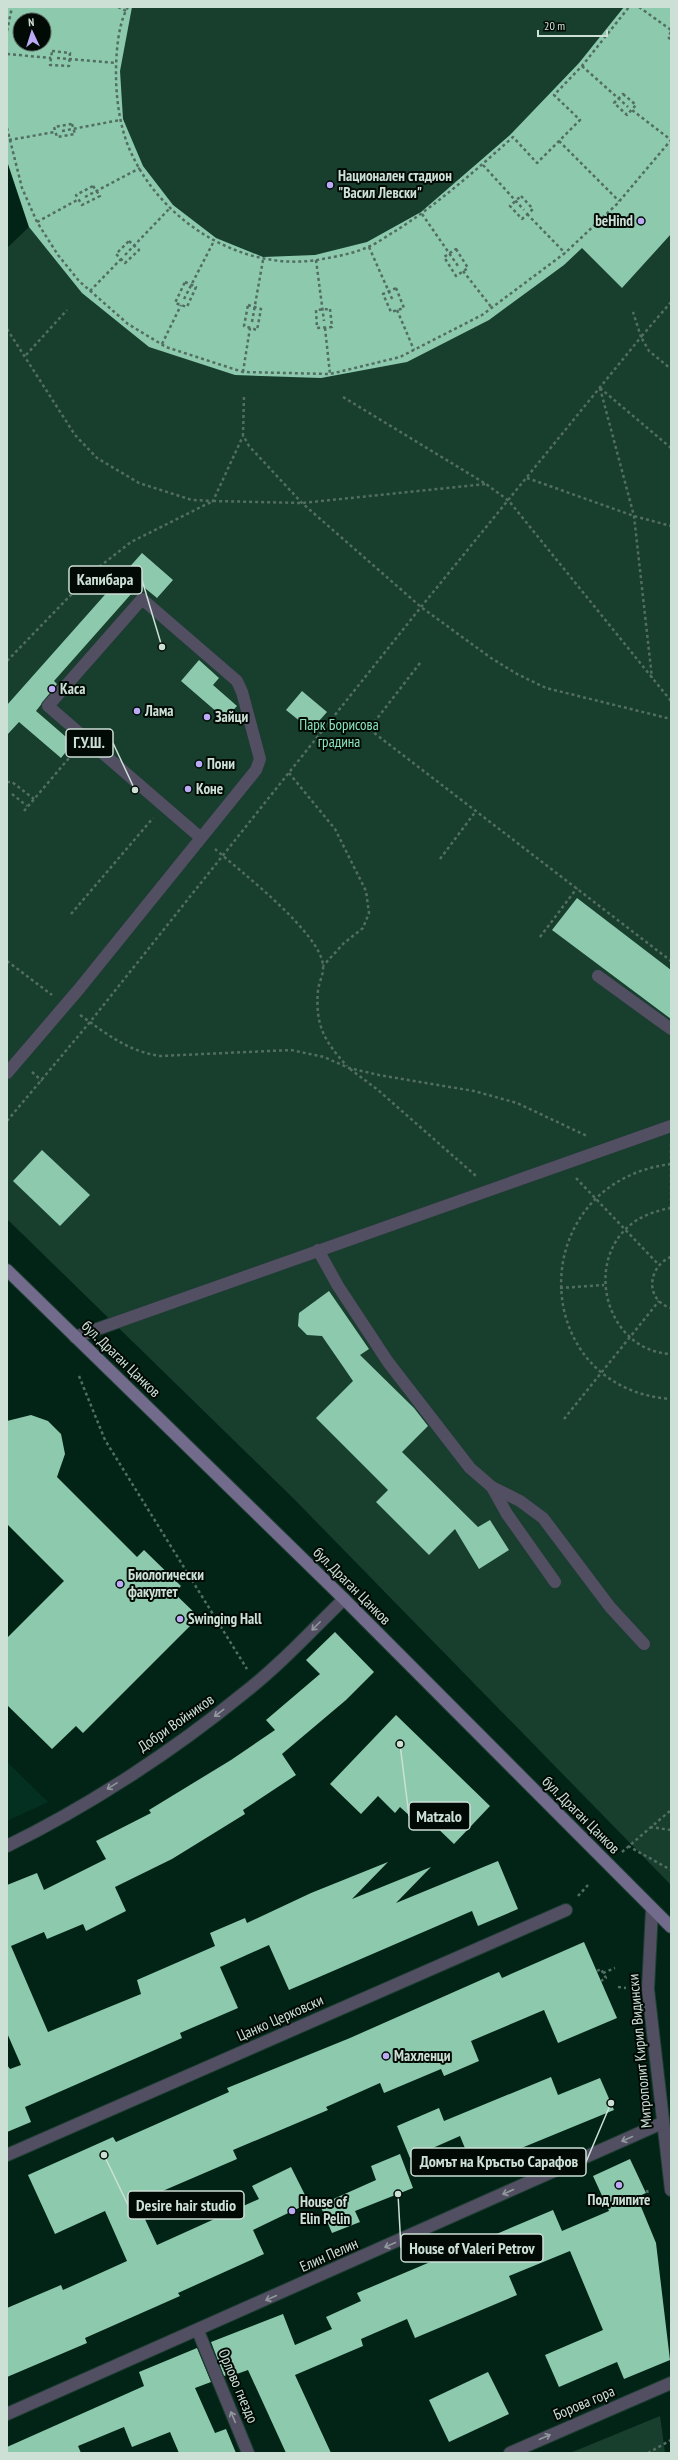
<svg xmlns="http://www.w3.org/2000/svg" width="678" height="2460" viewBox="0 0 678 2460" font-family="'PT Sans Narrow',sans-serif">
<style>
.built{fill:#043021}
.green{fill:#183e2e;fill-rule:evenodd}
.building{fill:#8dc9ad;fill-rule:evenodd}
.lines{fill:none;stroke-linecap:round;stroke-linejoin:round}
.lane-casing{stroke:#1e3e32;stroke-width:14}
.street-casing{stroke:#1e3e32;stroke-width:14}
.secondary-casing{stroke:#1e3e32;stroke-width:14}
.path{stroke:#526e62;stroke-width:2.5;stroke-dasharray:3 3;stroke-linecap:butt}
.lane{stroke:#534f63;stroke-width:12}
.street{stroke:#534f63;stroke-width:12}
.secondary{stroke:#726b8b;stroke-width:12}
.oneway{stroke:#90989c}
.poi-dot{fill:#bcaaf5;stroke:#010a05;stroke-width:1.5}
.labels{text-anchor:middle;stroke-width:4;stroke-linejoin:round;paint-order:stroke}
.poi-label{font-size:15px;font-weight:bold;fill:#cde0d6;stroke:#010a05;text-anchor:start}
.park-label{font-size:15px;fill:#8ae3bb;stroke:#010a05}
.street-label{font-size:15px;fill:#cde0d6;stroke:#010a05}
.leader{fill:none;stroke:#cde0d6;stroke-width:1.5}
.callout-dot{fill:#cde0d6;stroke:#010a05;stroke-width:1.5}
.callout{fill:#010a05;stroke:#cde0d6;stroke-width:1.5}
.callout-label{font-size:16px;text-anchor:middle;font-weight:bold;fill:#cde0d6}
</style>
<rect width="100%" height="100%" fill="#022417"/>
<polygon class="built" points="7,1762 48,1802 7,1821"/>
<g class="green">
<path d="M7 7H671V1885L294 1499 7 1219V248L29 227 7 161ZM20 20H44V44H20Z"/>
<polygon points="660,2416 665,2453 570,2453"/>
</g>
<g class="building">
<path d="M7 7H132L120 71 123 119 143 166 173 205 216 238 263 257 315 255 367 242 421 212 510 135 579 63 624 7H671V234L622 288 582 248 564 265 489 320 407 362 321 378 235 375 149 347 82 293 29 227 7 161ZM20 20H44V44H20Z"/>
<polygon points="142,553 173,580 157,598 140,584 54,681 57,684 36,711 73,743 61,758 19,722 7,735 7,705"/>
<polygon points="199,660 219,678 213,685 237,706 225,719 181,681"/>
<polygon points="302,691 327,712 311,730 286,710"/>
<polygon points="577,898 671,970 671,1019 552,930"/>
<polygon points="42,1150 90,1195 60,1226 13,1181"/>
<polygon points="329,1291 369,1349 360,1355 414,1408 428,1426 402,1452 478,1527 490,1520 509,1550 479,1569 455,1529 429,1555 376,1502 388,1490 316,1418 353,1381 322,1336 307,1335 298,1326 299,1313"/>
<polygon points="31,1415 48,1421 61,1434 65,1454 57,1477 137,1557 144,1550 181,1586 174,1593 199,1617 83,1733 76,1726 52,1749 7,1705 7,1638 64,1581 7,1524 7,1421"/>
<polygon points="335,1632 374,1672 346,1700 282,1754 296,1775 243,1810 245,1814 172,1859 115,1887 126,1911 86,1931 83,1924 47,1939 44,1932 11,1946 48,2032 141,1994 137,1980 215,1946 210,1933 245,1918 247,1923 311,1893 388,1862 352,1899 431,1867 396,1903 498,1861 518,1909 478,1926 472,1911 289,1990 269,1945 220,1967 238,2008 180,2033 182,2038 25,2107 31,2122 7,2132 7,2065 10,2069 21,2065 7,2033 7,1885 37,1873 44,1890 106,1859 96,1841 151,1813 149,1810 231,1760 275,1730 266,1720 320,1674 306,1660"/>
<polygon points="396,1715 490,1806 454,1844 430,1821 423,1828 400,1807 395,1813 378,1796 361,1814 330,1784"/>
<polygon points="584,1942 617,2018 558,2043 544,2010 471,2041 479,2061 444,2076 441,2069 384,2093 380,2083 326,2107 328,2110 233,2150 237,2159 137,2202 157,2245 259,2199 252,2186 291,2167 309,2203 253,2230 264,2254 178,2293 180,2296 85,2338 87,2343 7,2377 7,2308 61,2285 63,2290 127,2261 105,2211 55,2234 28,2175 113,2137 116,2142 229,2092 227,2088 350,2038 499,1972 502,1978"/>
<polygon points="551,2077 558,2095 600,2078 614,2110 473,2168 460,2136 410,2158 397,2126 439,2108 444,2121"/>
<polygon points="400,2154 413,2188 355,2211 360,2222 332,2233 320,2205 376,2180 371,2166"/>
<polygon points="630,2159 646,2193 637,2197 656,2243 670,2360 624,2379 617,2362 559,2387 545,2355 603,2330 570,2251 509,2276 517,2295 415,2338 407,2319 361,2339 363,2346 295,2375 331,2453 286,2453 248,2370 234,2375 233,2372 224,2376 211,2342 283,2314 295,2345 332,2329 326,2317 361,2301 357,2293 553,2210 562,2231 609,2211 593,2176"/>
<polygon points="197,2348 211,2382 195,2388 215,2433 226,2429 236,2453 179,2453 170,2432 132,2447 124,2427 78,2446 81,2453 7,2453 7,2447 144,2386 139,2372"/>
<polygon points="488,2372 509,2414 449,2442 429,2400"/>
</g>
<g class="lines">
<g class="lane-casing">
<g id="lane">
<polygon points="142,599 237,681 242,692 260,759 256,770 201,838 48,706"/>
<polyline points="598,976 671,1029"/>
<polyline points="7,1073 79,989 201,838"/>
<polyline points="318,1250 338,1286 388,1362 470,1468 492,1487 520,1501 543,1518 610,1607 644,1644"/>
<polyline points="75,1337 671,1126"/>
<polyline points="492,1487 507,1514 555,1582"/>
</g>
</g>
<g class="street-casing">
<g id="street">
<path d="M7 1846C89 1806 173 1751 244 1693 280 1665 311 1631 344 1599"/>
<polyline points="652,1909 648,1989 671,2190"/>
<polyline points="7,2155 566,1910"/>
<polyline points="198,2331 248,2453"/>
<polyline points="7,2414 662,2123"/>
<polyline points="510,2453 671,2383"/>
</g>
</g>
<g class="secondary-casing">
<polyline id="secondary" points="7,1270 344,1599 671,1927"/>
</g>
<g class="path">
<polyline points="118,7 126,11"/>
<path d="M128 7C118 23 116 54 116 73 116 96 119 121 127 143 155 217 238 272 317 260 334 257 352 254 368 247 378 243 388 235 397 230 439 203 476 170 513 137L537 163 580 120 554 95 582 66 629 7"/>
<polyline points="639,7 671,30"/>
<polyline points="7,31 12,7"/>
<polyline points="671,32 668,37 671,40"/>
<polygon points="52,51 70,53 69,66 50,65"/>
<polyline points="7,54 51,58"/>
<polyline points="57,58 116,63"/>
<polyline points="582,66 628,107"/>
<polygon points="623,94 636,105 627,115 614,103"/>
<polygon points="72,124 75,134 57,137 54,127"/>
<polyline points="7,128 22,188 37,222 58,255 79,281 128,324 166,347 243,372 330,374 400,357 482,315 565,253 617,204 671,140 632,110"/>
<polyline points="62,131 120,120"/>
<polyline points="9,140 55,132"/>
<polyline points="559,141 619,201"/>
<polyline points="483,165 524,210"/>
<polygon points="93,186 100,196 82,205 76,195"/>
<polygon points="521,196 533,209 522,219 510,206"/>
<polyline points="85,197 140,168"/>
<polyline points="422,214 458,266"/>
<polyline points="527,214 565,253"/>
<polyline points="37,222 79,199"/>
<polygon points="129,241 139,250 125,263 116,254"/>
<polyline points="369,247 393,301"/>
<polygon points="456,249 468,268 456,276 444,257"/>
<polyline points="125,255 170,208"/>
<polyline points="316,260 324,321"/>
<polyline points="463,271 492,308"/>
<polygon points="185,282 196,287 187,307 175,303"/>
<polygon points="396,288 404,308 391,312 383,294"/>
<polyline points="90,291 121,259"/>
<polyline points="184,299 214,241"/>
<polyline points="671,302 641,337 649,351 671,369"/>
<polygon points="248,305 261,309 257,330 244,326"/>
<polygon points="330,309 332,327 317,328 316,310"/>
<polyline points="397,310 414,350"/>
<polyline points="252,322 263,260"/>
<polyline points="325,328 330,374"/>
<polyline points="7,329 75,435 97,458 139,483 192,500 213,501 243,436"/>
<polyline points="162,344 181,305"/>
<polyline points="26,355 67,310"/>
<polyline points="243,372 250,328"/>
<polyline points="600,388 634,516 652,678"/>
<polyline points="600,388 671,448"/>
<polyline points="244,397 243,435 249,446 302,503 421,607 491,658 517,674 546,688 671,719"/>
<polyline points="343,397 486,484 509,501 671,701"/>
<polyline points="527,478 634,516 671,526"/>
<polyline points="7,661 94,571 131,542 213,501 302,503 486,484"/>
<polyline points="420,663 369,729 671,961"/>
<polyline points="289,773 335,829 366,891 369,913 363,928 344,943 323,966"/>
<polyline points="7,782 12,782 34,799"/>
<polyline points="12,794 27,806"/>
<polyline points="24,811 75,751"/>
<path d="M215 849C240 871 322 934 323 966 324 974 319 982 318 990 315 1025 324 1041 347 1066"/>
<polyline points="440,859 476,811"/>
<polyline points="71,914 153,818"/>
<polyline points="540,937 577,888"/>
<polyline points="7,961 52,995"/>
<path d="M80 1015C107 1034 127 1051 160 1056L291 1050 324 1057 349 1068 379 1075 474 1091 517 1103 587 1136"/>
<polyline points="350,1069 378,1090 476,1176"/>
<polyline points="32,1072 42,1081"/>
<polyline points="7,1121 90,1022 421,607 641,337 633,312"/>
<polyline points="671,1144 671,1208"/>
<path d="M671 1164C522 1183 527 1389 671 1399"/>
<polyline points="576,1178 658,1264"/>
<path d="M671 1208C659 1210 647 1214 637 1220 581 1256 604 1351 671 1354"/>
<path d="M671 1257C648 1266 644 1300 671 1308"/>
<polyline points="560,1288 604,1285"/>
<polyline points="79,1376 105,1440 247,1669"/>
<polyline points="564,1419 659,1301"/>
<polyline points="650,1827 671,1830"/>
<polyline points="628,1846 671,1870"/>
<polyline points="622,1852 671,1810"/>
<polyline points="578,1896 588,1885"/>
<polyline points="597,1971 601,1969 606,1978 601,1981"/>
<polyline points="603,1973 615,1968"/>
<polyline points="618,1987 626,1988"/>
<polyline points="647,2190 650,2203"/>
<polyline points="648,2453 671,2440"/>
</g>
<use href="#lane" class="lane"/>
<use href="#street" class="street"/>
<use href="#secondary" class="secondary"/>
</g>
<defs><path id="oneway-shaft" d="M-6 0H5M1.5-3L5.5 0L1.5 3" fill="none" stroke-width="1.6" stroke-linecap="round" stroke-linejoin="round"/></defs>
<g class="oneway">
<use href="#oneway-shaft" transform="translate(316 1626) rotate(135)"/>
<use href="#oneway-shaft" transform="translate(219 1713) rotate(143)"/>
<use href="#oneway-shaft" transform="translate(112 1786) rotate(148)"/>
<use href="#oneway-shaft" transform="translate(627 2139) rotate(156)"/>
<use href="#oneway-shaft" transform="translate(508 2192) rotate(156)"/>
<use href="#oneway-shaft" transform="translate(390 2245) rotate(156)"/>
<use href="#oneway-shaft" transform="translate(271 2298) rotate(156)"/>
<use href="#oneway-shaft" transform="translate(233 2417) rotate(-113)"/>
<use href="#oneway-shaft" transform="translate(545 2437) rotate(-23)"/>
</g>
<g class="poi-dot">
<circle cx="330" cy="185" r="4"/>
<circle cx="641" cy="221" r="4"/>
<circle cx="52" cy="689" r="4"/>
<circle cx="137" cy="711" r="4"/>
<circle cx="207" cy="717" r="4"/>
<circle cx="199" cy="764" r="4"/>
<circle cx="188" cy="789" r="4"/>
<circle cx="120" cy="1584" r="4"/>
<circle cx="180" cy="1619" r="4"/>
<circle cx="386" cy="2056" r="4"/>
<circle cx="619" cy="2185" r="4"/>
<circle cx="292" cy="2211" r="4"/>
</g>
<g class="labels">
<g class="poi-label">
<text x="338" y="181">Национален стадион<tspan x="338" dy="17">"Васил Левски"</tspan></text>
<text x="633" y="226" text-anchor="end">beHind</text>
<text x="60" y="694">Каса</text>
<text x="145" y="716">Лама</text>
<text x="215" y="722">Зайци</text>
<text x="207" y="769">Пони</text>
<text x="196" y="794">Коне</text>
<text x="128" y="1580">Биологически<tspan x="128" dy="17">факултет</tspan></text>
<text x="188" y="1624">Swinging Hall</text>
<text x="394" y="2061">Махленци</text>
<text x="619" y="2205" text-anchor="middle">Под липите</text>
<text x="300" y="2207">House of<tspan x="300" dy="17">Elin Pelin</tspan></text>
</g>
<g class="park-label">
<text x="339" y="730">Парк Борисова<tspan x="339" dy="17">градина</tspan></text>
</g>
<g class="street-label">
<text transform="translate(121 1359) rotate(44)" y="5">бул. Драган Цанков</text>
<text transform="translate(352 1586) rotate(45)" y="5">бул. Драган Цанков</text>
<text transform="translate(176 1723) rotate(-35)" y="5">Добри Войников</text>
<text transform="translate(581 1815) rotate(45)" y="5">бул. Драган Цанков</text>
<text transform="translate(280 2018) rotate(-24)" y="5">Цанко Церковски</text>
<text transform="translate(640 2051) rotate(-95)" y="5">Митрополит Кирил Видински</text>
<text transform="translate(329 2255) rotate(-24)" y="5">Елин Пелин</text>
<text transform="translate(238 2386) rotate(67)" y="5">Орлово гнездо</text>
<text transform="translate(584 2403) rotate(-23)" y="5">Борова гора</text>
</g>
</g>
<path class="leader" d="M162 647L142 580M135 790L113 743M400 1744L409 1816M611 2103L586 2162M104 2155L128 2205M398 2194L401 2248"/>
<g class="callout-dot">
<circle cx="162" cy="647" r="4"/>
<circle cx="135" cy="790" r="4"/>
<circle cx="400" cy="1744" r="4"/>
<circle cx="611" cy="2103" r="4"/>
<circle cx="104" cy="2155" r="4"/>
<circle cx="398" cy="2194" r="4"/>
</g>
<g class="callout">
<rect x="69" y="566" width="73" height="28" rx="4"/>
<rect x="66" y="729" width="47" height="28" rx="4"/>
<rect x="409" y="1802" width="61" height="28" rx="4"/>
<rect x="411" y="2148" width="175" height="28" rx="4"/>
<rect x="128" y="2191" width="116" height="28" rx="4"/>
<rect x="401" y="2234" width="142" height="28" rx="4"/>
</g>
<g class="callout-label">
<text x="105" y="585">Капибара</text>
<text x="89" y="748">Г.У.Ш.</text>
<text x="439" y="1822">Matzalo</text>
<text x="499" y="2167">Домът на Кръстьо Сарафов</text>
<text x="186" y="2211">Desire hair studio</text>
<text x="472" y="2254">House of Valeri Petrov</text>
</g>
<rect width="678" height="2460" fill="none" stroke="#cde0d6" stroke-width="16"/>
<g transform="translate(32 32) rotate(356)"><circle r="19" fill="#010a05" stroke="#536059"/>
<path d="M0-3L7 15L0 10L-7 15Z" fill="#bcaaf5"/>
<text y="-6" font-size="11" font-weight="bold" text-anchor="middle" fill="#cde0d6">N</text>
</g>
<path d="M538 30v6h69v-6" fill="none" stroke="#cde0d6" stroke-width="2"/>
<text x="544" y="30" font-size="12" fill="#cde0d6" stroke="#010a05" stroke-width="3" paint-order="stroke">20 m</text>
</svg>
